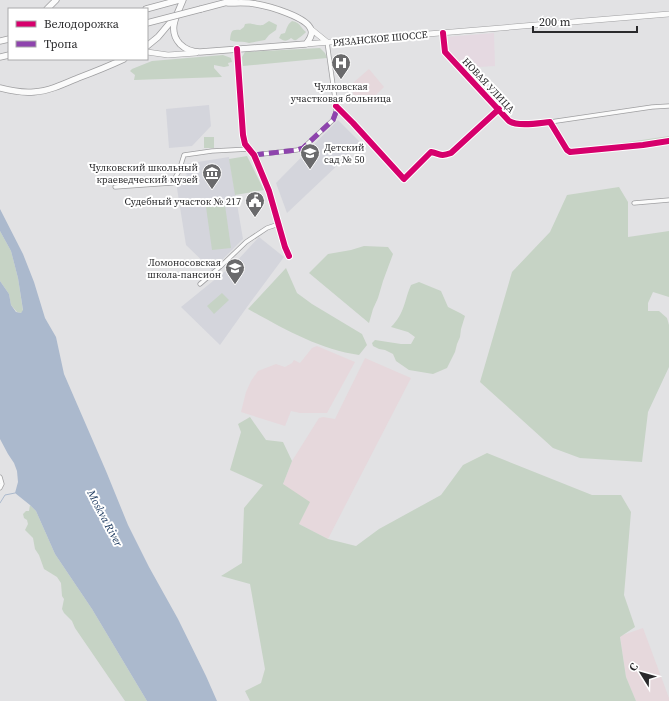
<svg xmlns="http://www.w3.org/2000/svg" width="669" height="701" viewBox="0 0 669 701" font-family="'Source Serif 4',serif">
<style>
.commercial{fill:#e5d9e1}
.industrial{fill:#e6d8dc}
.built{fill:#d4d5dc}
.green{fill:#c6d3c5}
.water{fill:#abb9cd}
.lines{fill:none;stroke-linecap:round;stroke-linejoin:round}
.stream{stroke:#abb9cd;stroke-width:1}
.minor-casing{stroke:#9f9fa1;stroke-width:5}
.secondary-casing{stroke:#9f9fa1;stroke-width:6}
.primary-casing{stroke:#9f9fa1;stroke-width:7}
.trunk-casing{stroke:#9f9fa1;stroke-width:7}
.minor{stroke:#fbfbfb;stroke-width:3.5}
.secondary{stroke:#fbfbfb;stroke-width:5}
.primary{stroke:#fbfbfb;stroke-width:5.5}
.trunk{stroke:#fbfbfb;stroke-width:5.5}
.trunk-bridge-casing{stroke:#9f9fa1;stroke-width:7;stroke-linecap:butt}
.trunk-bridge{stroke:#fbfbfb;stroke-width:5.5}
.quiet{stroke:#8e44ad;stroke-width:5;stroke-dasharray:10 5;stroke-linecap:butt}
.cycleway-casing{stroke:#fff;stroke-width:8}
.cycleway{stroke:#d6006c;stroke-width:6}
.labels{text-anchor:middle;stroke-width:4;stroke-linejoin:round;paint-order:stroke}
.street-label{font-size:10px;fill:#2a2a2c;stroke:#fff}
.poi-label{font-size:10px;fill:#2a2a2c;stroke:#fff;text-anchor:end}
.water-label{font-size:11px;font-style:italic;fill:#1a375d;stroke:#fff}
</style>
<rect width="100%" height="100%" fill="#e2e2e4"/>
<polygon class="commercial" points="494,33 495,66 463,68 446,51 445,37"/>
<g class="industrial">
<polygon points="369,69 384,87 370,101 361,103 353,94 353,83"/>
<polygon points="317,346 355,362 327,413 300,413 291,411 285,426 241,412 246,392 251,381 258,371 276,364 285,367 292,363 294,360 300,363 312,348"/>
<polygon points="365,358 411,378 328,539 299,524 283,484 292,461 319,418 323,417 335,419"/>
<polygon points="643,628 669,698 669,701 636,701 626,677 620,636"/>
</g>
<g class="built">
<polygon points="209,105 211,126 192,146 169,148 166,109"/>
<polygon points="338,120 361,143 287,213 276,183"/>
<polygon points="229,157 243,239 212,270 186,245 176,182 187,179 185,164"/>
<polygon points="259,237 284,257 247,307 220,345 181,307 234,264"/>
</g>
<g class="green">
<path d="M269 21 277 25 276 30 269 35 265 40 249 43C244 41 236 43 230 40 231 32 231 29 240 30L244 27 245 24C251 22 256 26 263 25Z"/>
<path d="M292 21C301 23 299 26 306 32 304 34 298 39 296 40 294 41 293 39 291 38 286 42 284 41 279 38L281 34 285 33C287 28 287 25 292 21Z"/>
<polygon points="320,48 325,53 327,58 243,66 242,57 245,52"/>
<polygon points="223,55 231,58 232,62 228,63 229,66 224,67 214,65 214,68 222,77 134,80 135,75 130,71 132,69 152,61"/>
<polygon points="669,136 669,140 594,150 594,147"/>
<rect x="204" y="137" width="10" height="11"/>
<polygon points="247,156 264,190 235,195 229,159"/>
<polygon points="619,187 628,202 628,237 669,231 669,297 653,292 648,303 648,311 659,311 667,318 669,325 669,367 648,412 642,462 580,458 553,448 480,382 512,272 550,232 567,195"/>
<polygon points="225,205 231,248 212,250 206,207"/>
<polygon points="0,231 11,251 18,278 23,311 21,313 17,312 11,305 9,294 0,281"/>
<polygon points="364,246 388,247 393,254 383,281 378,298 373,309 369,323 309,273 328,254 351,250"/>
<path d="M286 268 297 293 312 304 362 334 367 345 359 355C320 350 282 328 248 309Z"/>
<path d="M419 282 441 291 448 307 460 313 465 316 461 329 460 337 457 344 455 352 447 368 433 374 409 370 396 361 393 354 385 350 379 349 373 346 372 343 375 340 401 344H411L415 337 408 332 391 327C405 313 404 301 411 285Z"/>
<polygon points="222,293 229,300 214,314 207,306"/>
<polygon points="250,417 266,440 283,442 292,461 283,484 310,502 299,524 328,539 356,546 379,529 441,495 463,465 487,453 592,495 621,495 631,512 624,595 635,627 620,637 626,677 636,701 250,701 245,691 261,683 265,669 250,584 221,576 242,563 244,508 263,485 230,470 241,432 238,424"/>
<polygon points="30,505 36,511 55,554 92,609 147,701 125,701 75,628 72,621 64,613 62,609 64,599 62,596 61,583 57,577 44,569 39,555 35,549 33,538 25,530 28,524 27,520 24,518 23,514 26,511 29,511"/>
</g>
<polygon class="water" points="0,209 23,254 34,282 45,318 56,337 64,374 106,471 128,525 149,567 178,619 206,676 217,701 147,701 92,609 55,554 36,511 30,505 15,493 18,482 17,471 14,463 8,454 0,439 0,281 9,294 11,305 16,312 21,313 23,310 18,278 11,251 0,231"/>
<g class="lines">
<polyline class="stream" points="0,503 5,495 15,493"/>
<g class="minor-casing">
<g id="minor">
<path d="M443 33 445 52 509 121C518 127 539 123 550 122L567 150 570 152 643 145 669 141"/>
<polyline points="237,49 243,135 245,144 254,155 269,191 285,247 289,256"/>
<path d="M336 106 353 123 404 179 431 152C441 154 440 157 451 153L499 109"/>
<polyline points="550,122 652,107 669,106"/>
<polyline points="254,155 297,150 303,148 333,120 336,112 336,106 327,42"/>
<polyline points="115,187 172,183 179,171 184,155 212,151 250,149"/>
<polyline points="634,203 669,200"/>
<polyline points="200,284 222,265 246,242 267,228 279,224"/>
<polyline points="0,477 2,484 0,488"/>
</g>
</g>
<g class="secondary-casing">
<g id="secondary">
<polyline points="311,29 327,42"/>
<polyline points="306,44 669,14"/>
<polyline points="147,52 168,55 196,53"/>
</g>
</g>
<g class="primary-casing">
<g id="primary">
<path d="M183 0C177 15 167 30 180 44 186 50 192 52 200 52L306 44C309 40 313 35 311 30 308 17 268 6 256 4 247 2 237 3 228 3"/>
<polyline points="47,9 56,0"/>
<polyline points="147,46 158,37 174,18"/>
<path d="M0 88C11 91 22 93 34 92 49 91 64 84 78 78 94 72 109 66 124 59"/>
</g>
</g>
<g class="trunk-casing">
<g id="trunk">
<polyline points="146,9 179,0"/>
<polyline points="201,9 235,0"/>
<polyline points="0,41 9,39"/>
<polyline points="0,57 9,55"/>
</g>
</g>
<use href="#minor" class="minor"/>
<use href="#secondary" class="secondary"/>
<use href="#primary" class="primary"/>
<use href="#trunk" class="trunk"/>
<g class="trunk-bridge-casing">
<polyline id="trunk-bridge" points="147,23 201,9"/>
</g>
<use href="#trunk-bridge" class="trunk-bridge"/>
<polyline class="quiet" points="254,155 297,150 303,148 333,120 336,112 336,106"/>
<g class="cycleway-casing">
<g id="cycleway">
<path d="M443 33 445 52 509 121C518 127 539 123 550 122L567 150 570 152 643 145 669 141"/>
<polyline points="237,49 243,135 245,144 254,155 269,191 285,247 289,256"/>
<path d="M336 106 353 123 404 179 431 152C441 154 440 157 451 153L499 109"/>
</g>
</g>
<use href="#cycleway" class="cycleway"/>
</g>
<defs>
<g id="hospital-pin" transform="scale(1)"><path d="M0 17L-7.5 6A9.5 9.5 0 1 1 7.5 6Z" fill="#6a6a6c" stroke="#fff"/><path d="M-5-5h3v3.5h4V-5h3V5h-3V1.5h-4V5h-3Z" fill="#fff"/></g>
<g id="school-pin" transform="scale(1)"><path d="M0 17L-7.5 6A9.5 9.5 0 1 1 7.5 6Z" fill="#6a6a6c" stroke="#fff"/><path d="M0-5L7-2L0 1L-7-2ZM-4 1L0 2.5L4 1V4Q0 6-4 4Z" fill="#fff"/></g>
<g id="museum-pin" transform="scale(1)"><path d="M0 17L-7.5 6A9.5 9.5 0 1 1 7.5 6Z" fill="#6a6a6c" stroke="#fff"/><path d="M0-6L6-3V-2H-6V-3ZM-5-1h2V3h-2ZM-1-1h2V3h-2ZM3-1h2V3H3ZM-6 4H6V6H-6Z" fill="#fff"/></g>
<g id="civic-pin" transform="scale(1)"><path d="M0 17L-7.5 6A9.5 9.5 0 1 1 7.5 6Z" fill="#6a6a6c" stroke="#fff"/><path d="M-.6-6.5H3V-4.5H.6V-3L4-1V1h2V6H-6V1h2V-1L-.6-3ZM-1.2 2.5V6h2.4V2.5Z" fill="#fff"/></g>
</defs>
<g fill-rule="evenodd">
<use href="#hospital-pin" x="341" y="63"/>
<use href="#school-pin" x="310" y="153"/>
<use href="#museum-pin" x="212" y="173"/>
<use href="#civic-pin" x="255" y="201"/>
<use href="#school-pin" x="235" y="268"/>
</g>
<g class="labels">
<g class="street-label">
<text transform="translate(380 38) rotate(-5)" y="4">РЯЗАНСКОЕ ШОССЕ</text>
<text transform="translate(489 85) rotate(47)" y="4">НОВАЯ УЛИЦА</text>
</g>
<g class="poi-label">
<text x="341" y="90" text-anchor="middle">Чулковская<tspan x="341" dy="12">участковая больница</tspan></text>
<text x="324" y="151" text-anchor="start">Детский<tspan x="324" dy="12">сад № 50</tspan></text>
<text x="198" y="171">Чулковский школьный<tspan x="198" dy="12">краеведческий музей</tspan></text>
<text x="241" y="205">Судебный участок № 217</text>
<text x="221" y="266">Ломоносовская<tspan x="221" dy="12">школа-пансион</tspan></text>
</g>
<g class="water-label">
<text transform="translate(105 518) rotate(62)" y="4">Moskva River</text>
</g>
</g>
<rect x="8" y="8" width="140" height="52" fill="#ffffff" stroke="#aaaaab"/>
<rect x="16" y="21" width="20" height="6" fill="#d6006c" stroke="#aaaaab"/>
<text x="44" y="28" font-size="12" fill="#2a2a2c">Велодорожка</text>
<rect x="16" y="41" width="20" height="6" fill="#8e44ad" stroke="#aaaaab"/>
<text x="44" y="48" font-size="12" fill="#2a2a2c">Тропа</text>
<g transform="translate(641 673) rotate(307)" stroke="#ffffff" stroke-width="3" paint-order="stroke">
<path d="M0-3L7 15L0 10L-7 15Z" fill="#2a2a2c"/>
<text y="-6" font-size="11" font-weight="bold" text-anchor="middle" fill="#2a2a2c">С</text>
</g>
<path d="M533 26v6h104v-6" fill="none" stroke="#2a2a2c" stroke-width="2"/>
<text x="539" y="26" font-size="12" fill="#2a2a2c" stroke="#ffffff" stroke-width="3" paint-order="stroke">200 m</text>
</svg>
